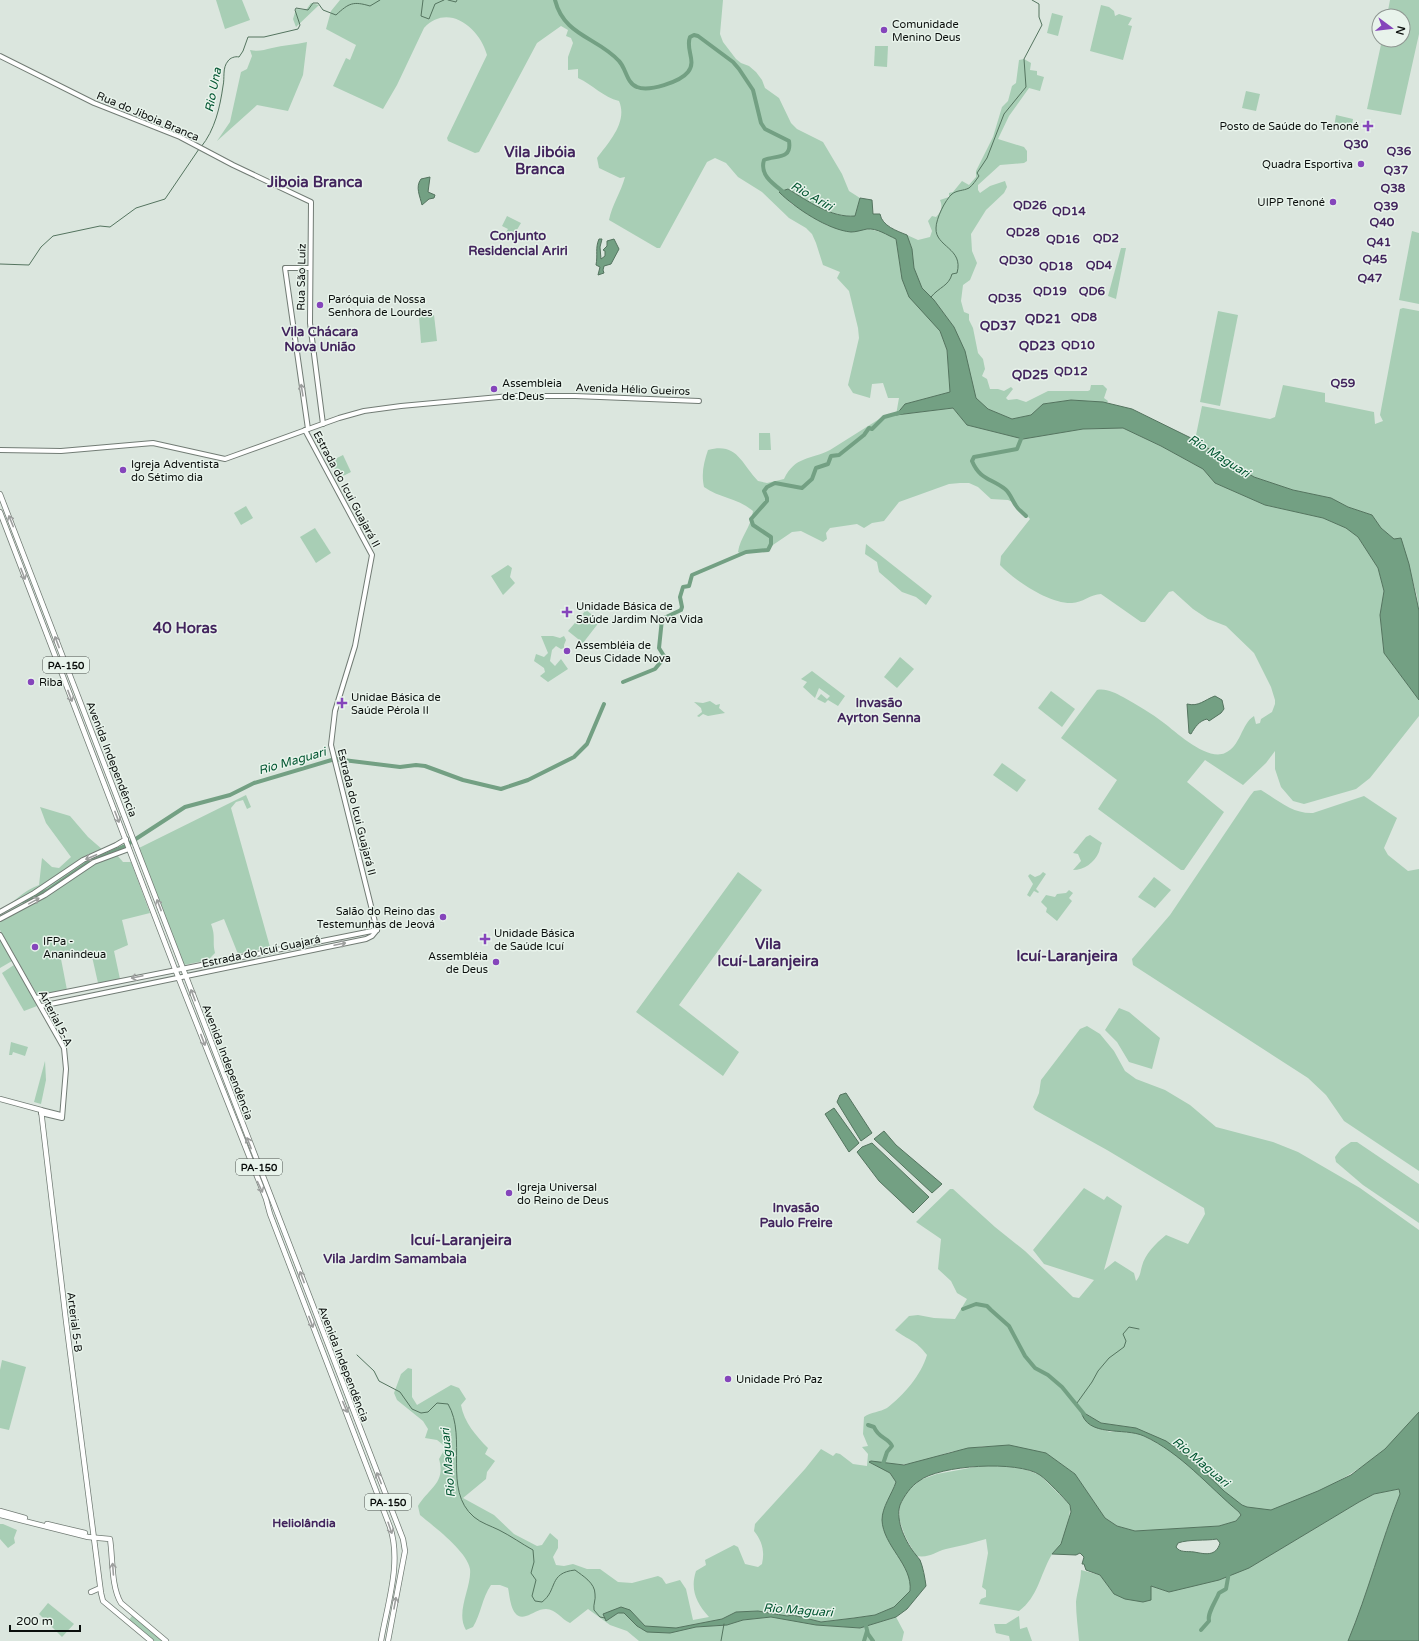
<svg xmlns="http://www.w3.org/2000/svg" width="1419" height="1641" viewBox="0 0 1419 1641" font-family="'Varela Round',sans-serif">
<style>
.green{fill:#a8ceb5;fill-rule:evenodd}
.water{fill:#73a083;stroke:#54745f;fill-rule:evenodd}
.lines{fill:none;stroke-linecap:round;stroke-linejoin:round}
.stream{stroke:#54745f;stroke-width:1}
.river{stroke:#73a083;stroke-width:4}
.secondary-casing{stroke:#727c75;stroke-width:6}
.primary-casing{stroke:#727c75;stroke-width:6}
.secondary{stroke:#fff;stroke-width:4}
.primary{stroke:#fff;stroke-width:4.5}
.oneway{stroke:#9d9f9e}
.poi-dot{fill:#8545bb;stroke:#e8f3eb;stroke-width:1.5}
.labels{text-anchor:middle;stroke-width:3;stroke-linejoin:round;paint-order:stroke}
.shield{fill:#e8f3eb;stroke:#4d534f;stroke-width:1}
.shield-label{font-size:10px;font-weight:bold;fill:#0a0e0c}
.poi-label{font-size:11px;fill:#0a0e0c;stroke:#e8f3eb;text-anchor:start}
.street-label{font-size:11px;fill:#0a0e0c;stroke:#e8f3eb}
.water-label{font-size:12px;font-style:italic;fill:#015530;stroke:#e8f3eb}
.neighbourhood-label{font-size:12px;font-weight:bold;fill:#42245d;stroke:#e8f3eb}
.quarter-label{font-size:13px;font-weight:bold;fill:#42245d;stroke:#e8f3eb}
.district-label{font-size:15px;font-weight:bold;fill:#42245d;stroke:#e8f3eb}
</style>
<rect width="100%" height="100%" fill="#dbe6de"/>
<g class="green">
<polygon points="216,0 242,0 250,20 225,29"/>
<path d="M340 0H723L720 34 723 42 736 59 741 63 749 66 756 72 762 80 765 88 779 98 791 123 797 129 823 142 842 174 849 191 860 198 855 216C830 217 808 202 788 189L790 203 826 225 851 232 869 229 881 232 896 239 902 279 940 331 947 350 950 392 905 404 897 415 953 408 967 425 1023 439 1083 429 1123 428 1161 446 1203 469 1215 483 1265 505 1323 518 1346 528 1358 537 1378 568 1384 591 1380 615 1384 653 1419 700V716L1370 778 1356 789 1304 804 1293 801 1281 787 1275 769V751L1266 763 1243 785 1205 760 1187 782 1224 812 1184 870H1181L1098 809 1117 780 1061 738 1097 690C1106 688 1115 693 1123 697 1137 705 1151 713 1164 723 1177 733 1207 761 1225 753 1241 746 1241 724 1254 716L1256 724 1260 723 1261 719 1272 712 1275 704V700L1271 687 1254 653 1226 626 1208 619 1193 609 1173 591 1169 592 1145 622H1141L1101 594C1091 594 1082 603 1072 603 1050 604 1015 581 1000 565L1001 556 1030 519 1017 504 1008 500 991 499 978 487 969 483H960L949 484 899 502 884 521 872 523 864 528 857 524 830 528 826 533 827 539 823 542 801 531 792 532 767 549 741 554 738 552C740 537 751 528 753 511 738 498 719 498 704 487 701 473 704 462 708 450 737 442 741 463 758 481L767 483 784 479C795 456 810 460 830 450L884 416 896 415 899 398H888L883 383 872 384 870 398 853 393 848 385 859 338 858 328 849 291 837 278 840 272 823 265 816 243 812 234 806 228 789 218 762 192 738 177 726 163 715 158 707 162 660 248H657L609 220C612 205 621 192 625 177L620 178 599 168 597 158C609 142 628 122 619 101 603 97 593 85 578 78V69L568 70V57L573 43 571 38 566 36 568 30 561 26 537 43 479 152 475 153 448 141 447 138 487 55C480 28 448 2 424 28L397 85 383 109 333 86 346 58 350 60 356 45 326 29 331 11Z"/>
<polygon points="1390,0 1419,0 1419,34 1401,115 1367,109 1382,40 1403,40 1403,16 1387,16"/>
<polygon points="311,3 319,5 296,27 293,19 296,9 306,10"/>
<polygon points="1101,5 1109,7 1114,11 1115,16 1119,14 1132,18 1128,25 1132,26 1123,60 1090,51"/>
<polygon points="1052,13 1063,16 1058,36 1047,33"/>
<path d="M307 42 303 75 288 111 257 105 217 141 230 122 241 72 247 69 252 56 250 50C259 52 263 50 272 48 283 45 295 45 307 42Z"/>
<polygon points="875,46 888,46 887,67 874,66"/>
<path d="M1024 59 1031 63 1030 70 1037 71V75L1044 77 1040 91 1029 88 1009 116 998 139 1024 147 1027 151V161L1024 163 1000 165 978 185V190L980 193 990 186 1005 181 1007 187 1004 193 986 210 971 234 972 251 977 263 970 280 963 285 961 301 964 312 969 314V320L973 328 978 353 983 359 985 369 982 376 987 379 990 389H998L1004 391 1011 387 1013 389 1006 398 1008 400 1017 399 1026 402 1048 391H1088L1090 390 1091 385H1103L1107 389 1104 398 1108 401 1107 403 1071 400 1043 404 1031 415 1012 419 988 409 976 399 954 327 934 300 922 288 913 267 912 249 907 235 918 240 930 237 932 231 928 221 932 216 936 217C941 212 943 207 940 200L949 197V193L953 192 962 181 969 185 976 177V171L993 137 1002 107 1008 101 1012 86 1016 83 1019 60Z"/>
<polygon points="1246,91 1260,94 1256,111 1242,108"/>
<polygon points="1336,115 1353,119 1351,131 1334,127"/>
<polygon points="507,216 521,223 512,238 505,234 508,229 502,226"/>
<polygon points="1412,231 1419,233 1419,304 1399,300"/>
<polygon points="1121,248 1126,248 1116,299 1108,296"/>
<polygon points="1403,308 1419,311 1419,611 1417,596 1401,539 1394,539 1381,528 1372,515 1348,507 1331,498 1293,490 1254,477 1195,440 1202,406 1270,419 1275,417 1283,385 1325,393 1325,402 1374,412 1375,424 1383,421 1380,415 1400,309"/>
<polygon points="1218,311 1238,315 1220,406 1200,402"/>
<polygon points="434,315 437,341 421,343 419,316"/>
<polygon points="759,433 770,433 771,450 759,450"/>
<polygon points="343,455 351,472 339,478 331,461"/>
<polygon points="246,506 253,518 241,525 234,513"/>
<polygon points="315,528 331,553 316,563 300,537"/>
<polygon points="866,544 932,596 926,605 916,597 902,592 879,572 877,562 865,554"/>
<polygon points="508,565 512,568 510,577 515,583 503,595 491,576"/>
<polygon points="586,610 600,621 583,643 568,631"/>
<polygon points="541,636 553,636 560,638 564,636 566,640 564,645 564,648 561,649 556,646 552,650 550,661 555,666 561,659 568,669 548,682 540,676 545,672 544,668 534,661 536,654 544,657 548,653"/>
<polygon points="900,657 914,669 897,688 884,677"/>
<polygon points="812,671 845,696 838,706 828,700 825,703 817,699 821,694 827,699 830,696 819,688 815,698 803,687 807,682 801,679"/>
<polygon points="1051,691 1075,709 1062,727 1038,708"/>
<polygon points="710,701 716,705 720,704 719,708 725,713 708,716 703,714 699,717 697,716 702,712 701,708 694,702 703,703"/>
<polygon points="1002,763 1026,780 1017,792 993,775"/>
<path d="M1261 790C1278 800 1293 814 1313 813L1364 796 1397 818 1384 848 1388 855 1408 871 1419 869V1171L1344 1121 1326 1095 1308 1078 1133 965 1132 959 1170 915 1250 796 1254 791Z"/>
<path d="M246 795 251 807 247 809 243 800 236 802 231 808 270 947 238 954 224 919 211 924C216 937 212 941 215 953L208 960 184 965 139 848Z"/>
<path d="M40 807 70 816 88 837 111 857 117 855 123 862H131L150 913 122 920 128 945 114 951 120 979 98 983 91 952 61 959 67 990 38 996 0 930V911C14 902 23 891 39 885L42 858 52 867 59 868 71 857 46 823Z"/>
<path d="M1090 835 1102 843C1100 846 1100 849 1099 852 1094 863 1084 870 1073 870L1081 861 1078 854 1073 853 1086 837Z"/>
<polygon points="738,872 762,890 679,1005 739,1052 723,1076 636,1012"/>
<polygon points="1043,872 1046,874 1036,889 1039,892 1038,893 1034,891 1030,897 1027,895 1033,884 1028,876 1030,874 1035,877 1040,875"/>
<polygon points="1154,877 1171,890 1155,908 1138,897"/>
<polygon points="1069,890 1073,893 1069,898 1072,901 1057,921 1046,912 1047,908 1041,902 1046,895 1055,897 1057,894 1066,893"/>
<polygon points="0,935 12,961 0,968"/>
<polygon points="14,965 35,1001 37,1006 24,1011 2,973"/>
<polygon points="1119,1008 1129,1012 1160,1038 1152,1069 1129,1062 1117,1042 1105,1030"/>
<path d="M1087 1026 1100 1034 1114 1051 1125 1071 1136 1079 1165 1090 1190 1105 1216 1127 1273 1142 1298 1152 1360 1188 1419 1230V1412C1391 1453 1345 1480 1301 1499 1292 1503 1282 1507 1272 1510 1265 1511 1256 1509 1248 1508 1232 1504 1211 1480 1199 1468L1195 1463 1176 1448 1136 1428 1101 1423 1082 1411 1098 1428 1110 1432 1116 1431 1140 1434 1164 1446 1188 1465 1239 1512 1241 1515 1236 1521 1219 1526 1135 1531 1117 1526 1105 1518 1075 1474 1046 1453 985 1446 950 1452 917 1463 893 1465 883 1469 890 1473 896 1482 885 1508 894 1548 908 1574 911 1583 910 1591 894 1607 875 1615 821 1622 793 1615 786 1619 816 1625 860 1628 896 1617 904 1632 902 1641H639L627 1631 610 1625 588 1609 570 1623C561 1619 556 1609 546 1609 538 1609 533 1614 526 1616 511 1621 510 1597 508 1588L500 1585H491C482 1598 481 1614 473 1627L466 1630C455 1612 472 1587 470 1569 467 1551 433 1526 420 1515L418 1506C429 1488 446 1483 439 1459L446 1447 437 1440 425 1438 428 1429 423 1421 397 1400 394 1393 401 1374 408 1368 412 1369V1397L417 1405 451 1385 459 1388 466 1399 461 1405C464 1422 476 1436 488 1448L485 1454 495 1461 487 1472 486 1479 463 1498 494 1515 514 1534 537 1546 542 1545 550 1533 558 1540V1548L553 1557 556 1565 564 1566 573 1564 587 1569H600L618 1582 632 1583 658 1576 662 1578 666 1584 680 1580 686 1589 693 1620 709 1617C696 1603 690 1589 696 1571L706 1565 705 1560 734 1545 738 1547 745 1564 758 1567 762 1564C765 1551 762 1541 754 1531L755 1524 805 1469 821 1449 833 1456 836 1453 840 1454 853 1464 867 1466 868 1454 862 1447 868 1446 863 1434 864 1417C871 1412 880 1412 887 1408 904 1395 921 1375 927 1355 915 1339 909 1341 895 1330L909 1316 918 1315 934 1318 955 1319 967 1299 957 1293 951 1281 938 1269 941 1239 916 1222 950 1189H953L995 1227 1025 1251 1073 1297 1079 1298 1094 1280 1044 1264 1033 1250 1084 1188 1104 1200 1107 1196 1122 1206 1104 1270 1115 1261 1134 1273 1136 1281C1141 1275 1140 1272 1142 1266 1145 1254 1156 1243 1166 1235L1188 1244 1205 1214 1204 1208 1107 1150 1035 1110 1033 1107 1039 1093 1041 1080 1080 1029ZM630 1610 645 1626 654 1628H676L722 1619 736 1612 758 1611 771 1617 743 1620 727 1625 696 1627 669 1633 641 1629 624 1613H618L606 1621 603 1614Z"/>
<polygon points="11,1042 28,1047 25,1056 13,1052 12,1055 9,1055"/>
<polygon points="45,1061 46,1080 41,1104 34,1102"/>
<polygon points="1351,1142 1357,1142 1419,1184 1419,1223 1363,1185 1336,1162 1335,1157 1341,1149"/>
<polygon points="2,1360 26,1367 9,1430 0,1428 0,1370"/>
<path d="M994 1465 1019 1467 1040 1475 1070 1505C1071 1512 1065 1538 1061 1544 1059 1548 1054 1551 1051 1556 1040 1575 1038 1597 1019 1611L979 1604 981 1599 986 1597V1590L982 1587 988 1553 986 1539C973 1543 959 1546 946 1549 934 1552 931 1558 916 1556L905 1536 899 1519 900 1505 908 1491 920 1480 937 1474 975 1467Z"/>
<path d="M1399 1489 1400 1494C1381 1542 1368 1593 1348 1641H1079C1078 1628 1076 1615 1076 1602 1077 1592 1081 1581 1081 1570L1100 1575 1114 1594 1151 1586 1169 1592 1249 1568 1359 1502 1374 1494Z"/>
<polygon points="0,1524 3,1524 17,1530 14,1538 15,1543 8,1548 0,1539"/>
<polygon points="48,1603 74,1624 62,1637 39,1614"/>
<polygon points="132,1616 135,1616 166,1641 151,1641 129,1620"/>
<polygon points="1019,1616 1020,1629 1027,1627 1032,1641 1010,1641 1009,1636 996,1633 994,1624 1006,1624"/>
</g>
<g class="water">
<path d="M430 177 428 192 435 195 434 198 429 199 422 205C420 196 415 187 421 179Z"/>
<path d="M788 189C808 201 831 218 855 216L860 198 872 200 873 214H880C882 226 897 231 907 235L912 249 914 268 922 288 934 300 954 327 965 351 976 398 988 409 1012 419 1031 415 1043 404 1071 400 1103 402 1132 409 1195 440 1254 477 1293 490 1331 498 1348 507 1372 515 1381 528 1394 539 1401 538 1409 564 1419 611V700L1384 653 1380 615 1384 591 1378 568 1358 537 1346 528 1323 518 1265 505 1215 483 1203 469 1161 446 1123 428 1083 429 1023 439 967 425 953 408 896 415 905 404 950 392 947 350 940 331 909 297 902 279 896 239C887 235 877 228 867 229 862 230 856 232 851 232 828 230 795 208 779 192Z"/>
<path d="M599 239H602L600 247 601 259 605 256V251L603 250 607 246V241L614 239 619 249 611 264 604 266 603 270 604 273 598 275 600 267 596 265C598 255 595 248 599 239Z"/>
<path d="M1215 696 1222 700 1224 709 1221 713 1209 721 1207 719C1199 721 1195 727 1191 734L1189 733 1187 704C1199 707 1204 700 1215 696Z"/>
<polygon points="846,1093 872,1133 861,1141 837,1102 840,1095"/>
<polygon points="834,1108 859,1143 849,1152 825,1114"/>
<polygon points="884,1131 896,1145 942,1184 932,1193 874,1139"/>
<polygon points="872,1143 929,1197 913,1213 879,1181 857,1152 862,1147"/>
<path d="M1081 1411 1101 1423 1136 1428 1166 1441 1190 1458 1224 1491 1242 1505 1247 1507 1271 1510 1318 1491 1351 1475 1385 1449 1419 1412V1641H1348C1368 1593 1381 1542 1400 1494L1399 1489 1374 1494 1359 1502 1249 1568 1219 1580 1169 1592 1151 1586V1600L1143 1602 1125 1599 1114 1594 1100 1575 1086 1570 1084 1564H1082L1084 1557 1080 1553 1076 1555 1052 1554 1061 1544 1071 1512 1070 1505C1063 1497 1048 1481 1040 1475 1018 1460 939 1465 919 1481 911 1486 904 1496 900 1505 895 1521 906 1543 916 1555 917 1557 919 1558 920 1560 923 1567 925 1578 926 1586L907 1609 896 1617 860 1628 816 1625 771 1617 743 1620 727 1625 696 1627 670 1633 647 1632 637 1626 624 1613H618L606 1621 603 1614 621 1607 630 1610 645 1626 676 1628 722 1619 736 1612 758 1611 787 1616 793 1615 821 1622 854 1618 875 1615 894 1607 910 1591C913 1565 883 1546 882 1520 882 1507 892 1494 896 1482L890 1473 869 1462 871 1461 904 1465 968 1448 1009 1445 1046 1453 1075 1474 1105 1518 1117 1526 1135 1531 1219 1526 1236 1521 1241 1515 1239 1512C1208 1486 1181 1453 1144 1436 1124 1427 1087 1438 1081 1411ZM1217 1539 1220 1543C1216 1557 1205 1554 1194 1552 1187 1551 1180 1553 1176 1547L1178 1543C1189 1539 1205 1541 1217 1539Z"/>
</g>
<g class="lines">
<g class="stream">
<polyline points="423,0 421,16 429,19 435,4 444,0"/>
<polyline points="448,0 456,2 457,0"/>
<path d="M201 147C215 130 220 107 223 86 225 78 222 68 228 61 230 58 235 56 239 57L243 51 248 37H264L298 29 300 25 295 10 296 8 308 10 313 3H318L323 10 336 15C349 3 353 1 370 6L380 0"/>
<polyline points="0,264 29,265 41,247 53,236 100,226 110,227 136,208 165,199 199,149"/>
<path d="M931 297C939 287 949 286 952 274L957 273C964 248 935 247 936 228 936 219 945 200 952 194 957 190 963 191 969 188 973 185 976 180 979 176L977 173 987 158 1004 114 1026 87 1024 59 1042 25 1039 17V4L1032 0"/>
<path d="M357 1355 374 1371 379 1381 400 1392 412 1409 421 1413 428 1412 437 1403 448 1404C468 1438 442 1490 474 1517 481 1523 491 1526 499 1530 511 1536 522 1544 533 1550L534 1562 531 1573 536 1580 532 1596 535 1601 542 1602C558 1590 548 1573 575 1570 583 1576 595 1583 595 1594 596 1600 593 1604 594 1610L600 1617 605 1618"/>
<polyline points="1077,1403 1092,1382 1098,1371 1109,1358 1124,1347 1126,1341 1123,1334 1129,1327 1139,1329"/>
<polyline points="721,1641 724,1624"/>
</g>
<g class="river">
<path d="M555 0C564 36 597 37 619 61 626 68 627 84 637 87 649 92 680 82 688 72 697 61 685 49 690 37L694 35 698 36 733 62 739 69 753 90 761 123 765 129 789 141C792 160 776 155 764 160 759 176 775 185 786 194"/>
<path d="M1023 434 1017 449 974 457 972 461C980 480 991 478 1005 489 1011 494 1012 501 1017 507 1019 510 1023 513 1026 516"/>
<polyline points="623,682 655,669 664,658 664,656 659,648 662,619 681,610 682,607 680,597 683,587 689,586 692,575 746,552 768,550 771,544 771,537 753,525 751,519 767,501 767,498 764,491 767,487 775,483 802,488 812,479 816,468 828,464 831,456 839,455 864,435 869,428 872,429 884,417 902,412"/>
<polyline points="23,901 49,890 88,863 125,846 185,807 230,795 254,783 335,759 400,767 416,765 425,766 463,780 501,789 528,780 574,757 587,744 604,704"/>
<polyline points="963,1309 976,1304 987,1306 991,1310 1009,1326 1025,1356 1035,1368 1048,1375 1062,1387 1084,1414"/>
<path d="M868 1425 874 1427C879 1439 888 1437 892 1446L887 1452 883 1464 885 1467"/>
<polyline points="865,1622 868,1634 873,1641"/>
<path d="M1201 1630 1209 1621C1207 1613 1216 1601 1219 1593L1226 1589 1229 1572"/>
<polyline points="864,1641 867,1631"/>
</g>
<g class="secondary-casing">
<g id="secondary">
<polyline points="0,56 94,103 180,137 233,165 311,202 310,323 323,424"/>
<polyline points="308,429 285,268 309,268"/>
<polyline points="305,430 372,555 355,646 335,711 331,745 377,930"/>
<polyline points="0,450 61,451 153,443 225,459 339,418 364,411 401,406 511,396 575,396 699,401"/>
<polyline points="0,912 34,893 83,860 116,845 126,839"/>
<polyline points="0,919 45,895 94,862 129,849"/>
<polyline points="0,935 64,1048 66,1069 62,1118 41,1113"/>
<polyline points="36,998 377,930"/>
<polyline points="41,1006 366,939 372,936 377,930"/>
<polyline points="41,1110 61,1115"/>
</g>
</g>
<g class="primary-casing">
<g id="primary">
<polyline points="0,494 403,1539 405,1551 388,1641"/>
<path d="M0 512 175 969 266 1199 270 1214 390 1527C402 1563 387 1605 381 1641"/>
<polyline points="0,1099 41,1110 66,1321 101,1593 103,1601 151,1641"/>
<polyline points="0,1511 25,1518"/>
<path d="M0 1515 88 1537 110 1539C113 1558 111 1587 121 1603L166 1641"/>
<polyline points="47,1524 85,1533"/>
<polyline points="91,1592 100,1588"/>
</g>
</g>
<use href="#secondary" class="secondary"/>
<use href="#primary" class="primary"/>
</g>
<defs><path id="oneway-shaft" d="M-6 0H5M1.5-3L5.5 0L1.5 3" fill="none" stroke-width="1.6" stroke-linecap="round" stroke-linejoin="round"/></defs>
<g class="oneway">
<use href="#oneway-shaft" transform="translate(302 390) rotate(-99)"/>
<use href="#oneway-shaft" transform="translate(11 521) rotate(-112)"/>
<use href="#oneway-shaft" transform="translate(23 574) rotate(69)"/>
<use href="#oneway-shaft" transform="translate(57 642) rotate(-111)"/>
<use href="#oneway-shaft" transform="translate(70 696) rotate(69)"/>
<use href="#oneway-shaft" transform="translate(117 817) rotate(69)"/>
<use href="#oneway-shaft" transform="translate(91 857) rotate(157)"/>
<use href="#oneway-shaft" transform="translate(34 901) rotate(-29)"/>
<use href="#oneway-shaft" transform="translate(159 905) rotate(-111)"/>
<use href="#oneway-shaft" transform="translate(340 944) rotate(-12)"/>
<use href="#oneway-shaft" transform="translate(137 977) rotate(168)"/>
<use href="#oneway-shaft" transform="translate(193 995) rotate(-111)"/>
<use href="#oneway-shaft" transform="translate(203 1040) rotate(69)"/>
<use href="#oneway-shaft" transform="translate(249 1143) rotate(-111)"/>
<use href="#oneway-shaft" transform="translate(260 1187) rotate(65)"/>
<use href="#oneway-shaft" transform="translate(302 1277) rotate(-111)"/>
<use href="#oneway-shaft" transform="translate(311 1322) rotate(69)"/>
<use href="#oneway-shaft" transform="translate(345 1407) rotate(67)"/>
<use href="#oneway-shaft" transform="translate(379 1478) rotate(-112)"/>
<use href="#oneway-shaft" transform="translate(390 1528) rotate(71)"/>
<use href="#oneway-shaft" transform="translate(113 1569) rotate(-94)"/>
<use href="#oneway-shaft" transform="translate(395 1603) rotate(-80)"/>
</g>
<g class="poi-dot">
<circle cx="884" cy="30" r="4"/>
<path d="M1366 120h4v4h4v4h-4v4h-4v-4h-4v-4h4z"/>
<circle cx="1361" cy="164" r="4"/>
<circle cx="1333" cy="202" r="4"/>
<circle cx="320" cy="305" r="4"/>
<circle cx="494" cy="389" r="4"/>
<circle cx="123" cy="470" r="4"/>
<path d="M565 606h4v4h4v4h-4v4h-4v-4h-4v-4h4z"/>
<circle cx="567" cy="651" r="4"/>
<circle cx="31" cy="682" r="4"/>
<path d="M340 697h4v4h4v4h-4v4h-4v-4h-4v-4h4z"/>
<circle cx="443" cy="917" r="4"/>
<path d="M483 933h4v4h4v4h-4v4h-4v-4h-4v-4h4z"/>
<circle cx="35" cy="947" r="4"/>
<circle cx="496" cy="962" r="4"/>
<circle cx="509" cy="1193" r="4"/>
<circle cx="728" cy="1379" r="4"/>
</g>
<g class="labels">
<g class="shield">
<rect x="43" y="657" width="46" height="16" rx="3"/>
<rect x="236" y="1159" width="46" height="16" rx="3"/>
<rect x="365" y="1494" width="46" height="16" rx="3"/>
</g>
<g class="shield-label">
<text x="66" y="669">PA-150</text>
<text x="259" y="1171">PA-150</text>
<text x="388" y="1506">PA-150</text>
</g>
<g class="poi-label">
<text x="892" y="28">Comunidade<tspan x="892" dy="13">Menino Deus</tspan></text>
<text x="1359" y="130" text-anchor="end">Posto de Saúde do Tenoné</text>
<text x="1353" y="168" text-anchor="end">Quadra Esportiva</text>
<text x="1325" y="206" text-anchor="end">UIPP Tenoné</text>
<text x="328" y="303">Paróquia de Nossa<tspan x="328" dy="13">Senhora de Lourdes</tspan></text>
<text x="502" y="387">Assembleia<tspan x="502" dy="13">de Deus</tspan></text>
<text x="131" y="468">Igreja Adventista<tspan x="131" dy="13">do Sétimo dia</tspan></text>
<text x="576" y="610">Unidade Básica de<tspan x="576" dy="13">Saúde Jardim Nova Vida</tspan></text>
<text x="575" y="649">Assembléia de<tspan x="575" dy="13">Deus Cidade Nova</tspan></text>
<text x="39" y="686">Riba</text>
<text x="351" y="701">Unidae Básica de<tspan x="351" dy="13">Saúde Pérola II</tspan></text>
<text x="435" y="915" text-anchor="end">Salão do Reino das<tspan x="435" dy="13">Testemunhas de Jeová</tspan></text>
<text x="494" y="937">Unidade Básica<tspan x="494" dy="13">de Saúde Icuí</tspan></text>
<text x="43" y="945">IFPa -<tspan x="43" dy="13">Ananindeua</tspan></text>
<text x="488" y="960" text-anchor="end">Assembléia<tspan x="488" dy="13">de Deus</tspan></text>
<text x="517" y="1191">Igreja Universal<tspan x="517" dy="13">do Reino de Deus</tspan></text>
<text x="736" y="1383">Unidade Pró Paz</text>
</g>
<g class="street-label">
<text transform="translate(148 116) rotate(23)" y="4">Rua do Jiboia Branca</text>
<text transform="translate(301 277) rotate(-89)" y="4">Rua São Luíz</text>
<text transform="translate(633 389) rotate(2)" y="4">Avenida Hélio Gueiros</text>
<text transform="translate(347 489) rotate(62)" y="4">Estrada do Icui Guajará II</text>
<text transform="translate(112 759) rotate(69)" y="4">Avenida Independência</text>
<text transform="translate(357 812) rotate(76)" y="4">Estrada do Icui Guajará II</text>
<text transform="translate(261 951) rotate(-12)" y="4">Estrada do Icuí Guajará</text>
<text transform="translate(56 1018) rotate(63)" y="4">Arterial 5-A</text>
<text transform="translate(228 1062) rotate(69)" y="4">Avenida Independência</text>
<text transform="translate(75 1322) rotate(83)" y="4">Arterial 5-B</text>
<text transform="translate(344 1364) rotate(69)" y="4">Avenida Independência</text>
</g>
<g class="water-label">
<text transform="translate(213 90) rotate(-79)" y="4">Rio Una</text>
<text transform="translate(812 196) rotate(30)" y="4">Rio Ariri</text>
<text transform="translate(1219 456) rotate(32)" y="4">Rio Maguari</text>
<text transform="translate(292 761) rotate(-16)" y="4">Rio Maguari</text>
<text transform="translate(1201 1462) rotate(40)" y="4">Rio Maguari</text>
<text transform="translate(448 1463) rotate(-95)" y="4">Rio Maguari</text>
<text transform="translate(798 1610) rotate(4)" y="4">Rio Maguari</text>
</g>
<g class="neighbourhood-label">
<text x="1356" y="148">Q30</text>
<text x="1399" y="155">Q36</text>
<text x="1396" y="174">Q37</text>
<text x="1393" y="192">Q38</text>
<text x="1030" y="209">QD26</text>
<text x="1386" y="210">Q39</text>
<text x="1069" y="215">QD14</text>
<text x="1382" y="226">Q40</text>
<text x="1023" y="236">QD28</text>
<text x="1106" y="242">QD2</text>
<text x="1063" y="243">QD16</text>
<text x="1379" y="246">Q41</text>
<text x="1375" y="263">Q45</text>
<text x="1016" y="264">QD30</text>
<text x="1099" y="269">QD4</text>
<text x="1056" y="270">QD18</text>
<text x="1370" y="282">Q47</text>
<text x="1050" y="295">QD19</text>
<text x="1092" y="295">QD6</text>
<text x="1005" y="302">QD35</text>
<text x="1084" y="321">QD8</text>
<text x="1078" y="349">QD10</text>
<text x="1071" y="375">QD12</text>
<text x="1343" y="387">Q59</text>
<text x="304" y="1527">Heliolândia</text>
</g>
<g class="quarter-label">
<text x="518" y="240">Conjunto<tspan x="518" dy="15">Residencial Ariri</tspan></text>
<text x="1043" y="323">QD21</text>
<text x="998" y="330">QD37</text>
<text x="320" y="336">Vila Chácara<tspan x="320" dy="15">Nova União</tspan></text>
<text x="1037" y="350">QD23</text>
<text x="1030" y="379">QD25</text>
<text x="879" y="707">Invasão<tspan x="879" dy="15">Ayrton Senna</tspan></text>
<text x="796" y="1212">Invasão<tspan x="796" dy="15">Paulo Freire</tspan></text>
<text x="395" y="1263">Vila Jardim Samambaia</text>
</g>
<g class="district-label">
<text x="540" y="157">Vila Jibóia<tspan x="540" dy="17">Branca</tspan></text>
<text x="315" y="187">Jiboia Branca</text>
<text x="185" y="633">40 Horas</text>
<text x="768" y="949">Vila<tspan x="768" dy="17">Icuí-Laranjeira</tspan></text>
<text x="1067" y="961">Icuí-Laranjeira</text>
<text x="461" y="1245">Icuí-Laranjeira</text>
</g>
</g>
<g transform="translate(1391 28) rotate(105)"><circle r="19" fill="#e8f3eb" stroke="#8f9792"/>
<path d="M0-3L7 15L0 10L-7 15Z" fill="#8545bb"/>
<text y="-6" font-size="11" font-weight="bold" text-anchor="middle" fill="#0a0e0c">N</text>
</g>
<path d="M10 1625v6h70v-6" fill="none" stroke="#0a0e0c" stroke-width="2"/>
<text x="16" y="1625" font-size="12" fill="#0a0e0c" stroke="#e8f3eb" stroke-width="3" paint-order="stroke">200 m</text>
</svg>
